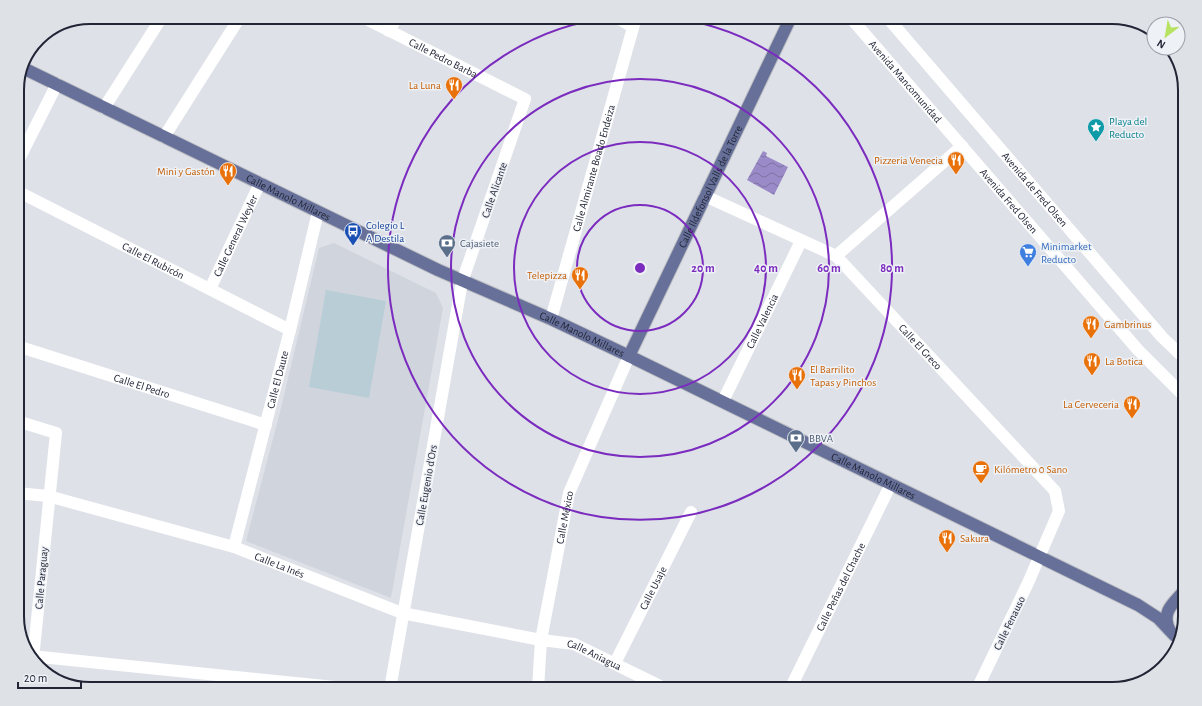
<svg xmlns="http://www.w3.org/2000/svg" width="1202" height="706" viewBox="0 0 1202 706" font-family="'Alegreya Sans',sans-serif">
<style>
.built{fill:#d0d4dc}
.garden{fill:#b9cdd7}
.water{fill:url(#water-waves)}
.lines{fill:none;stroke-linecap:round;stroke-linejoin:round}
.major-casing{stroke:#bcbec3;stroke-width:14}
.minor{stroke:#fff;stroke-width:12}
.major{stroke:#677099;stroke-width:12}
.ring{fill:none;stroke:#7b2cbf;stroke-width:2}
.labels{text-anchor:middle;stroke-width:3;stroke-linejoin:round;paint-order:stroke}
.street-label{font-size:11px;fill:#212536;stroke:#eef1f5}
.food-label{font-size:11px;fill:#c56008;stroke:#eef1f5;text-anchor:end}
.culture-label{font-size:11px;fill:#0d838f;stroke:#eef1f5;text-anchor:start}
.transit-label{font-size:11px;fill:#164399;stroke:#eef1f5;text-anchor:start}
.service-label{font-size:11px;fill:#4e5e75;stroke:#eef1f5;text-anchor:start}
.shop-label{font-size:11px;fill:#366cbe;stroke:#eef1f5;text-anchor:start}
.rim{fill:none;stroke:#212536;stroke-width:2}
.centre{fill:#7b2cbf;stroke:#eef1f5;stroke-width:2}
.ring-label{font-size:12px;text-anchor:middle;font-weight:bold;fill:#7b2cbf;stroke:#eef1f5;stroke-width:3;stroke-linejoin:round;paint-order:stroke}
</style>
<defs>
<pattern id="water-waves" width="16" height="10" patternUnits="userSpaceOnUse"><rect width="16" height="10" fill="#9a8bc8"/><path d="M0 5q4-4 8 0t8 0" fill="none" stroke="#7d71a3"/></pattern>
</defs>
<rect width="100%" height="100%" fill="#dee2e8"/>
<polygon class="built" points="334,243 436,293 443,308 391,598 246,541 280,412 319,248"/>
<polygon class="garden" points="326,290 386,301 369,398 309,387"/>
<polygon class="water" points="763,151 767,153 766,156 788,167 774,195 747,180"/>
<g class="lines">
<g class="major-casing">
<g id="major">
<path id="s15" d="M25 69 438 270 551 319 629 356 1138 605 1158 618 1174 635 1179 638"/>
<path id="s16" d="M629 356 791 17"/>
<path d="M1169 629C1161 611 1174 603 1185 590"/>
</g>
</g>
<g class="minor">
<path id="s1" d="M362 17 525 99 462 282 390 689"/>
<polyline points="616,17 633,27"/>
<path id="s2" d="M850 17 1138 350 1185 397"/>
<path id="s3" d="M887 17 1162 337 1185 359"/>
<polyline points="389,31 397,17"/>
<polyline points="104,108 162,17"/>
<polyline points="164,137 240,17"/>
<polyline points="17,163 57,84"/>
<path id="s4" d="M17 191 290 330"/>
<path id="s5" d="M705 196 836 256 1055 491 1059 511 1028 583 977 689"/>
<polyline points="836,256 962,146"/>
<path id="s6" d="M210 289 260 183"/>
<path id="s7" d="M551 319 636 17"/>
<path id="s8" d="M17 346 266 425"/>
<path id="s9" d="M723 401 801 241"/>
<polyline points="17,421 56,433 33,659"/>
<path id="s10" d="M17 493 48 496 234 547 402 613 541 640 574 644 666 689"/>
<path id="s11" d="M234 547 290 330 318 212"/>
<polyline points="31,656 354,689"/>
<polyline points="1170,658 1178,642"/>
<path id="s12" d="M615 663 691 512"/>
<path id="s13" d="M538 689 541 640 569 493 629 356"/>
<path id="s14" d="M790 689 891 484"/>
</g>
<use href="#major" class="major"/>
</g>
<g class="ring">
<circle cx="640" cy="268" r="63"/>
<circle cx="640" cy="268" r="126"/>
<circle cx="640" cy="268" r="189"/>
<path d="M664 17A252 252 0 1 1 616 17"/>
</g>
<defs>
<g id="restaurant-pin" transform="scale(0.9)"><path d="M0 17L-7.5 6A9.5 9.5 0 1 1 7.5 6Z" fill="#e8710a" stroke="#eef1f5"/><path d="M-5-6h1v4h1v-4h1v4h1v-4h1v5L-1.5 .5V6h-2V.5L-5-1ZM5-6V6H3V1.5H1.5Q1.5-4 5-6Z" fill="#fff"/></g>
<g id="sight-pin" transform="scale(0.9)"><path d="M0 17L-7.5 6A9.5 9.5 0 1 1 7.5 6Z" fill="#0f9aa8" stroke="#eef1f5"/><path d="M0-6L1.8-2.2L6-1.7L2.9 1.2L3.7 5.4L0 3.3L-3.7 5.4L-2.9 1.2L-6-1.7L-1.8-2.2Z" fill="#fff"/></g>
<g id="bus-pin" transform="scale(0.9)"><path d="M0 17L-7.5 6A9.5 9.5 0 1 1 7.5 6Z" fill="#1a4fb4" stroke="#eef1f5"/><path d="M-5-6H5V4H4V6H2V4H-2V6H-4V4H-5ZM-3.5-4V0h7V-4ZM-3.5 1.2v1.5H-2V1.2ZM2 1.2v1.5H3.5V1.2Z" fill="#fff"/></g>
<g id="bank-pin" transform="scale(0.9)"><path d="M0 17L-7.5 6A9.5 9.5 0 1 1 7.5 6Z" fill="#5c6f8a" stroke="#eef1f5"/><path d="M-6-4H6V4H-6ZM0-2.3a2.3 2.3 0 1 0 0 4.6a2.3 2.3 0 1 0 0-4.6Z" fill="#fff"/></g>
<g id="supermarket-pin" transform="scale(0.9)"><path d="M0 17L-7.5 6A9.5 9.5 0 1 1 7.5 6Z" fill="#3f7fe0" stroke="#eef1f5"/><path d="M-6-5.5h2.5l.6 2H6L4.5 2H-2.5L-4.4-4H-6ZM-1.5 3.2a1.3 1.3 0 1 0 .1 0ZM3 3.2a1.3 1.3 0 1 0 .1 0Z" fill="#fff"/></g>
<g id="cafe-pin" transform="scale(0.9)"><path d="M0 17L-7.5 6A9.5 9.5 0 1 1 7.5 6Z" fill="#e8710a" stroke="#eef1f5"/><path d="M-5.5-4.5H6V0H3Q3 3.5 0 3.5H-2.5Q-5.5 3.5-5.5 0ZM3-3.2v2h1.7v-2ZM-6 4.5H4V6H-6Z" fill="#fff"/></g>
</defs>
<g fill-rule="evenodd">
<use href="#restaurant-pin" x="454" y="85"/>
<use href="#sight-pin" x="1096" y="127"/>
<use href="#restaurant-pin" x="956" y="160"/>
<use href="#restaurant-pin" x="228" y="171"/>
<use href="#bus-pin" x="353" y="231"/>
<use href="#bank-pin" x="447" y="243"/>
<use href="#supermarket-pin" x="1028" y="252"/>
<use href="#restaurant-pin" x="580" y="275"/>
<use href="#restaurant-pin" x="1091" y="324"/>
<use href="#restaurant-pin" x="1092" y="361"/>
<use href="#restaurant-pin" x="797" y="375"/>
<use href="#restaurant-pin" x="1132" y="404"/>
<use href="#bank-pin" x="796" y="438"/>
<use href="#cafe-pin" x="981" y="469"/>
<use href="#restaurant-pin" x="947" y="538"/>
</g>
<g class="labels">
<g class="street-label">
<text dy="4" stroke="none"><textPath href="#s1" startOffset="91">Calle Pedro Barba</textPath></text>
<text dy="4" stroke="none"><textPath href="#s2" startOffset="85">Avenida Mancomunidad</textPath></text>
<text dy="4" stroke="none"><textPath href="#s7" startOffset="157">Calle Almirante Boado Endeiza</textPath></text>
<text dy="4" stroke="none"><textPath href="#s16" startOffset="188">Calle Ildefonsol Valls de la Torre</textPath></text>
<text dy="4" stroke="none"><textPath href="#s3" startOffset="227">Avenida de Fred Olsen</textPath></text>
<text transform="translate(494 190) rotate(-71)" y="4">Calle Alicante</text>
<text dy="4" stroke="none"><textPath href="#s15" startOffset="293">Calle Manolo Millares</textPath></text>
<text dy="4" stroke="none"><textPath href="#s2" startOffset="243">Avenida Fred Olsen</textPath></text>
<text dy="4" stroke="none"><textPath href="#s6" startOffset="59">Calle General Weyler</textPath></text>
<text dy="4" stroke="none"><textPath href="#s4" startOffset="153">Calle El Rubicón</textPath></text>
<text dy="4" stroke="none"><textPath href="#s9" startOffset="89">Calle Valencia</textPath></text>
<text dy="4" stroke="none"><textPath href="#s15" startOffset="617">Calle Manolo Millares</textPath></text>
<text dy="4" stroke="none"><textPath href="#s5" startOffset="268">Calle El Greco</textPath></text>
<text dy="4" stroke="none"><textPath href="#s11" startOffset="173">Calle El Daute</textPath></text>
<text dy="4" stroke="none"><textPath href="#s8" startOffset="131">Calle El Pedro</textPath></text>
<text dy="4" stroke="none"><textPath href="#s15" startOffset="941">Calle Manolo Millares</textPath></text>
<text transform="translate(426 485) rotate(-80)" y="4">Calle Eugenio d'Ors</text>
<text dy="4" stroke="none"><textPath href="#s13" startOffset="174">Calle México</textPath></text>
<text dy="4" stroke="none"><textPath href="#s10" startOffset="273">Calle La Inés</textPath></text>
<text transform="translate(41 578) rotate(-85)" y="4">Calle Paraguay</text>
<text dy="4" stroke="none"><textPath href="#s14" startOffset="114">Calle Peñas del Chache</textPath></text>
<text dy="4" stroke="none"><textPath href="#s12" startOffset="84">Calle Usaje</textPath></text>
<text transform="translate(1009 623) rotate(-64)" y="4">Calle Fenauso</text>
<text dy="4" stroke="none"><textPath href="#s10" startOffset="602">Calle Aniagua</textPath></text>
</g>
<g class="food-label">
<text x="441" y="89">La Luna</text>
<text x="943" y="164">Pizzeria Venecia</text>
<text x="215" y="175">Mini y Gastón</text>
<text x="567" y="279">Telepizza</text>
<text x="1104" y="328" text-anchor="start">Gambrinus</text>
<text x="1105" y="365" text-anchor="start">La Botica</text>
<text x="810" y="373" text-anchor="start">El Barrilito<tspan x="810" dy="13">Tapas y Pinchos</tspan></text>
<text x="1119" y="408">La Cerveceria</text>
<text x="994" y="473" text-anchor="start">Kilómetro 0 Sano</text>
<text x="960" y="542" text-anchor="start">Sakura</text>
</g>
<g class="culture-label">
<text x="1109" y="125">Playa del<tspan x="1109" dy="13">Reducto</tspan></text>
</g>
<g class="transit-label">
<text x="366" y="229">Colegio L<tspan x="366" dy="13">A Destila</tspan></text>
</g>
<g class="service-label">
<text x="460" y="247">Cajasiete</text>
<text x="809" y="442">BBVA</text>
</g>
<g class="shop-label">
<text x="1041" y="250">Minimarket<tspan x="1041" dy="13">Reducto</tspan></text>
</g>
</g>
<path d="M0 0H1202V706H0ZM90 24H1112A66 66 0 0 1 1178 90V616A66 66 0 0 1 1112 682H90A66 66 0 0 1 24 616V90A66 66 0 0 1 90 24Z" fill="#dee1e6" fill-rule="evenodd"/>
<path class="rim" d="M90 24H1112A66 66 0 0 1 1178 90V616A66 66 0 0 1 1112 682H90A66 66 0 0 1 24 616V90A66 66 0 0 1 90 24Z"/>
<circle cx="640" cy="268" r="6" class="centre"/>
<g class="ring-label">
<text x="703" y="272">20 m</text>
<text x="766" y="272">40 m</text>
<text x="829" y="272">60 m</text>
<text x="892" y="272">80 m</text>
</g>
<g transform="translate(1166 36) rotate(211)"><circle r="19" fill="#eef1f5" stroke="#9c9fa9"/>
<path d="M0-3L7 15L0 10L-7 15Z" fill="#b8e262"/>
<text y="-6" font-size="11" font-weight="bold" text-anchor="middle" fill="#212536">N</text>
</g>
<path d="M18 682v6h63v-6" fill="none" stroke="#212536" stroke-width="2"/>
<text x="24" y="682" font-size="12" fill="#212536" stroke="#eef1f5" stroke-width="3" paint-order="stroke">20 m</text>
</svg>
